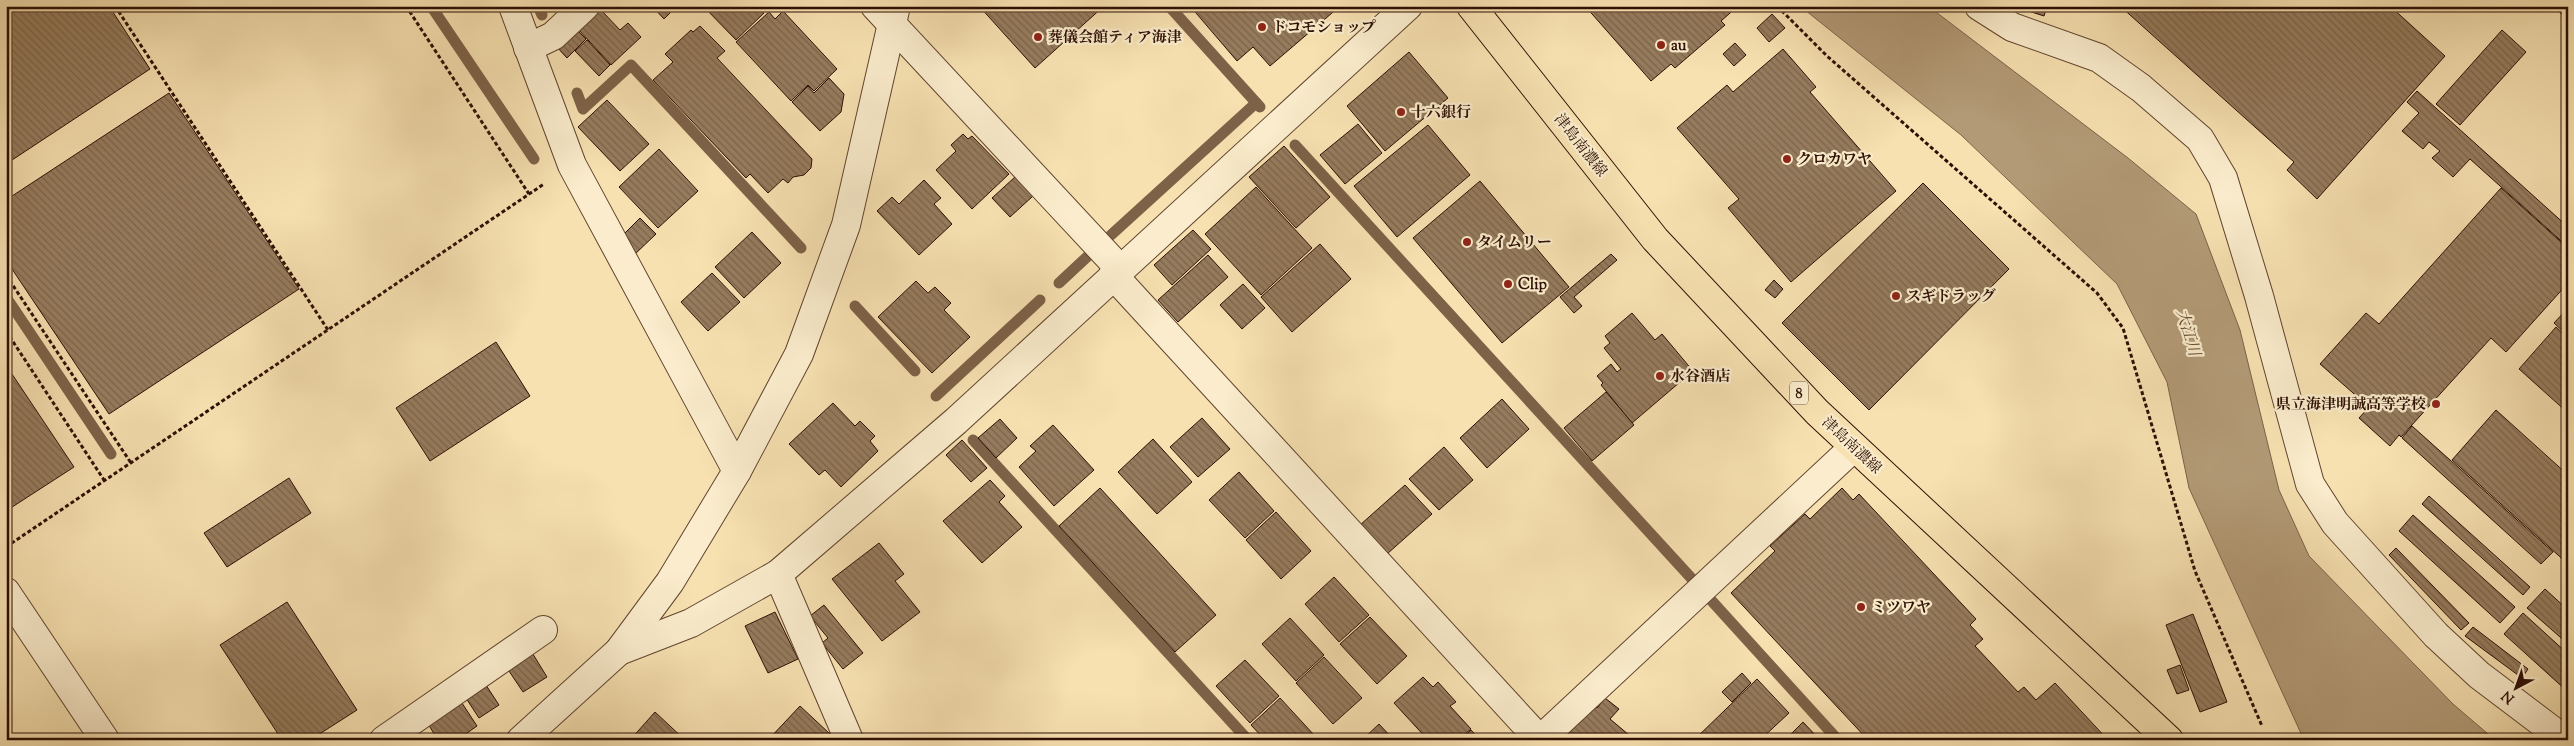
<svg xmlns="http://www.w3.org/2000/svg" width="2574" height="746" viewBox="0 0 2574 746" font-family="'Sorts Mill Goudy','Noto Serif JP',serif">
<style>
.water{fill:#b29a76;stroke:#7d6248}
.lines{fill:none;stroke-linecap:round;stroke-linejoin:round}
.stream{stroke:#7d6248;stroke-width:11}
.building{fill:url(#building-back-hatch);stroke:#2d0f04}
.minor-casing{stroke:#60442f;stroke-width:30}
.major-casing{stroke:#2d0f04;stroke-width:30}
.path{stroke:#2d0f04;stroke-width:3;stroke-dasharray:4 2.5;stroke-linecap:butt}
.minor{stroke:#faeccc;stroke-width:28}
.major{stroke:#f7e1b1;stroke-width:28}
.poi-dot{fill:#8f2418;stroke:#faeccc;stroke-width:2}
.labels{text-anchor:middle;stroke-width:4.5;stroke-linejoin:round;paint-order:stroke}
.shield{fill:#faeccc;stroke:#6a5140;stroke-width:1}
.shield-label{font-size:14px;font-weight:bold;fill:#2d0f04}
.poi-label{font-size:15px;font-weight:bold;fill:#2d0f04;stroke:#faeccc;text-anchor:start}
.street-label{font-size:15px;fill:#2d0f04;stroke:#faeccc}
.water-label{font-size:16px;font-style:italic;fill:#694e37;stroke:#faeccc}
</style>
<defs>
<pattern id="building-back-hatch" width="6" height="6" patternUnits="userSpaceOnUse" patternTransform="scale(1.25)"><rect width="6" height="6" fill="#967c5e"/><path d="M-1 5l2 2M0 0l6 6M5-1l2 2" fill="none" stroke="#7b644b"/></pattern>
</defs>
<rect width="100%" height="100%" fill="#f7e1b1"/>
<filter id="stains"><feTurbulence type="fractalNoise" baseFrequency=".004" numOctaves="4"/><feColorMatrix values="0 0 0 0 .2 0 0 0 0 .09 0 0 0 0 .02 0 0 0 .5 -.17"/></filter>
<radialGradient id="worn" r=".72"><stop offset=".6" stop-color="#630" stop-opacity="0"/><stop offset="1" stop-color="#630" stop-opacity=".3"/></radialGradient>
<polygon class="water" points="1800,6 1928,6 2128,158 2196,214 2240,330 2279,490 2309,556 2453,704 2495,740 2304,740 2189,488 2167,382 2117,284 1961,135"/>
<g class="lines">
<g class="stream">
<polyline points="431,6 534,159"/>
<polyline points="538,6 542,15"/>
<polyline points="1169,6 1260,107"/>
<polyline points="577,93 583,109 631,65 801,248"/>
<polyline points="1295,145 1693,580"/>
<polyline points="1111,235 1256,103"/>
<polyline points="1059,283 1088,256"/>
<polyline points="6,297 111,454"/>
<polyline points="855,306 915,371"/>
<polyline points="936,396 1040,300"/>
<polyline points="973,440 1248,740"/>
<polyline points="1710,599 1838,740"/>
</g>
</g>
<g class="building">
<polygon points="6,6 109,6 150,69 6,164"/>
<polygon points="626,6 635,6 630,11"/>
<polygon points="652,6 677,6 664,19"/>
<polygon points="703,6 757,6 764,13 736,40"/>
<polygon points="979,6 1104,6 1035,68"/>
<polygon points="1190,6 1339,6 1339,7 1270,66 1253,47 1237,61"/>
<polygon points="1585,6 1738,6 1721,21 1725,25 1675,68 1671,64 1651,81"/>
<polygon points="2013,6 2047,6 2044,16"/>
<polygon points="2120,6 2390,6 2445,56 2317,199 2287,170 2294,162"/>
<polygon points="2553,6 2568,6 2568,20"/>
<polygon points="600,9 620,30 628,23 641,37 611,65 578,29"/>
<polygon points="783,11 837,69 814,91 808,85 791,101 736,42 769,12 775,19"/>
<polygon points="1772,14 1785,28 1769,42 1757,28"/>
<polygon points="700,26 725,51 717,58 812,159 811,168 804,175 793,177 788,183 783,179 768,193 750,174 746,178 653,80 673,62 665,54 691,30 693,32"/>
<polygon points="574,27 586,39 567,58 555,45"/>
<polygon points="2502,30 2526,52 2460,125 2436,104"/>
<polygon points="587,40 610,65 599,76 575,51"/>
<polygon points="1735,43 1746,55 1734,66 1723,54"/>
<polygon points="1783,49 1816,87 1810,92 1896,191 1791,282 1728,208 1739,199 1677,128 1727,85 1733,92"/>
<polygon points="1409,52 1448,98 1385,151 1347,106"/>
<polygon points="829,78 844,94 841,112 820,131 792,102 808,86 814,93"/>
<polygon points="2417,91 2568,227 2568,247 2470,159 2453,177 2432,158 2440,151 2429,142 2423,149 2402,131 2419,113 2407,102"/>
<polygon points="169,93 299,289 109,414 6,260 6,200"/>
<polygon points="607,100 649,144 620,171 578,127"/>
<polygon points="1358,124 1382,153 1345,184 1320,155"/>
<polygon points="1428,125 1470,175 1397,237 1354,186"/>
<polygon points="963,134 968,139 972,136 1009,174 972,209 936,170 956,151 951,145"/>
<polygon points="1284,146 1330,197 1296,228 1249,177"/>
<polygon points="659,149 698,191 658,228 619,187"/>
<polygon points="1015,177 1033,196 1010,217 992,198"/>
<polygon points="924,180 941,198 934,204 952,224 919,255 877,211 892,197 899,204"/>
<polygon points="1480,181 1569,287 1502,343 1413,238"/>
<polygon points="1923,183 2009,269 1869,410 1782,323"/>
<polygon points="1256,187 1312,248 1261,295 1205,234"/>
<polygon points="2501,188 2568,248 2568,283 2506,352 2491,338 2401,437 2399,435 2390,446 2359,418 2369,407 2320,364 2366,313 2379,324"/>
<polygon points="640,218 656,234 634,255 624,234"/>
<polygon points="1193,230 1211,249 1172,285 1154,265"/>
<polygon points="752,232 781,263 744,298 715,267"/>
<polygon points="1320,244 1351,279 1292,332 1261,297"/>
<polygon points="1611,254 1617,260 1574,297 1582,306 1574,313 1560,297"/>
<polygon points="1208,255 1228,277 1178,322 1158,300"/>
<polygon points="712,273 740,302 708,331 681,302"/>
<polygon points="1774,280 1783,289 1775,298 1765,290"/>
<polygon points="916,281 928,293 935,287 951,303 944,310 970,337 932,373 878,317"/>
<polygon points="1243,284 1265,308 1242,329 1220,305"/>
<polygon points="2568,308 2568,336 2554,323"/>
<polygon points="1632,313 1655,340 1662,334 1693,371 1632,423 1601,385 1603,383 1597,376 1611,364 1617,372 1621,369 1604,348 1610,343 1605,336"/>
<polygon points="2556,327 2568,338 2568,413 2519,369"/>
<polygon points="496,342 530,396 430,461 396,408"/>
<polygon points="6,365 74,467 6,511"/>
<polygon points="1606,392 1634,425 1592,461 1564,428"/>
<polygon points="1502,399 1529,429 1487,468 1460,438"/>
<polygon points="833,403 855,426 860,421 875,436 870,441 878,451 841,487 825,470 819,475 789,444"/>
<polygon points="2496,410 2568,475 2568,564 2452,460"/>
<polygon points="1202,418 1230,449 1198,477 1170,447"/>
<polygon points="1000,419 1017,438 996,458 978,438"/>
<polygon points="1053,425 1094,470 1054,506 1019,467 1036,451 1030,446"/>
<polygon points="2412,426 2553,552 2541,564 2402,438"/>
<polygon points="1153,439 1192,482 1157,514 1118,472"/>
<polygon points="962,440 987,468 971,482 946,455"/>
<polygon points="1444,447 1473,480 1439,510 1409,479"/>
<polygon points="1239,472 1274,511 1245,538 1209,500"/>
<polygon points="289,478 311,513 227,567 204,533"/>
<polygon points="990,480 1005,496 999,502 1022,527 982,563 943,521"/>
<polygon points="1405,485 1432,514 1387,554 1360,525"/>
<polygon points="1100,488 1216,615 1175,652 1059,526"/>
<polygon points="1842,488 1853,500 1859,494 1976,619 1970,625 1983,639 1975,646 2018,692 2024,687 2036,700 2055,683 2108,740 1868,740 1731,593 1775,551 1770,546 1805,514 1810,519"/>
<polygon points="2429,496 2530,587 2523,595 2422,504"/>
<polygon points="1276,512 1311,551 1281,579 1246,540"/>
<polygon points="2413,515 2515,607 2500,623 2399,531"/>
<polygon points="879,543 904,574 895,581 920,612 882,641 832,579"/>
<polygon points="2396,548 2469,623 2461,630 2389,555"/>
<polygon points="1334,577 1369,615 1339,642 1305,604"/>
<polygon points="2545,589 2568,610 2568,644 2527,608"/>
<polygon points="287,602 357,710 310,740 282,740 220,645"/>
<polygon points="824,605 863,653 843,669 822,643 828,638 810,616"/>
<polygon points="775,612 798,659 768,673 745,626"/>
<polygon points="2523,613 2568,654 2568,692 2504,634"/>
<polygon points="2193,614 2227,702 2200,712 2166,625"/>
<polygon points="1370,617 1407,656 1377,684 1340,644"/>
<polygon points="1290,618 1324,655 1296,681 1262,644"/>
<polygon points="2473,627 2528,669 2522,678 2465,636"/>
<polygon points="528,646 547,677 523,692 503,662"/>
<polygon points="1324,657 1362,698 1333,724 1296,683"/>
<polygon points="1245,660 1279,696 1250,723 1216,686"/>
<polygon points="2180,665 2189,690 2177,694 2167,670"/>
<polygon points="1742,673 1751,683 1732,702 1722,692"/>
<polygon points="1423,677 1433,687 1438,682 1456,702 1450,706 1471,729 1458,740 1428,740 1394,703"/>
<polygon points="482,679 499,705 479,718 462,692"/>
<polygon points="1757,679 1789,713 1760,740 1694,740"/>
<polygon points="458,697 477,726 457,740 438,740 425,719"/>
<polygon points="1280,698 1315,736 1311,740 1265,740 1251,725"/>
<polygon points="1605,698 1619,709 1610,719 1635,740 1560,738 1590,702 1597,708"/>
<polygon points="800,706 830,734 825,740 768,740"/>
<polygon points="655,712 685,740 630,740"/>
<polygon points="1803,722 1820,740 1785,740"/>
<polygon points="1379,724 1394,740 1362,740"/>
<polygon points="1471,730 1480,740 1460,740"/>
</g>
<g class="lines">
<g class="minor-casing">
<g id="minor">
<polyline points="513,6 572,165 737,471"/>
<polyline points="875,6 1120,269"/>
<polyline points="1979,6 2012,27 2099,58 2141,88 2200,139 2223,178 2259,296 2310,484 2335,523 2436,635 2479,675 2565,740"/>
<polyline points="528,48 553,36 585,6"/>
<polyline points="1113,275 1540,740"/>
<polyline points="778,574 849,740"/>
<polyline points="6,592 105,740"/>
<polyline points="619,651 691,623 778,574 956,421 1408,6"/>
<polyline points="384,740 543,630"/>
<polyline points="521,740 619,651 670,582 737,471 799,354 846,225 896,6"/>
<polyline points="1540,740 1854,447"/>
</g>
</g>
<g class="major-casing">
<polyline id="major" points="1471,6 1655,239 1817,412 2169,740"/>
</g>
<g class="path">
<polyline points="115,6 328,330"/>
<polyline points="406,6 529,194"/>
<polyline points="1777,6 1827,56 2097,293 2123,328 2195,571 2262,726"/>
<polyline points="6,275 131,463"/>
<polyline points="6,331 104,480"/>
<polyline points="6,547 544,184"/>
</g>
<use href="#minor" class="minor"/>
<use href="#major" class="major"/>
</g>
<g class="poi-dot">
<circle cx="1262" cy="27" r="5"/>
<circle cx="1038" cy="37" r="5"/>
<circle cx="1661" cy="45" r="5"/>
<circle cx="1401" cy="112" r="5"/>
<circle cx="1787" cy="159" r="5"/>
<circle cx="1467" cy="242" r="5"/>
<circle cx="1508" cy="284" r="5"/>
<circle cx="1896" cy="296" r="5"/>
<circle cx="1660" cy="376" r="5"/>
<circle cx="2436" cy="404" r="5"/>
<circle cx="1861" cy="607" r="5"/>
</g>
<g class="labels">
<rect class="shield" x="1790" y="381.5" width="18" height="23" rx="4"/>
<g class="shield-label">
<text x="1799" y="398">8</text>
</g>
<g class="poi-label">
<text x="1272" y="32">ドコモショップ</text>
<text x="1048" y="42">葬儀会館ティア海津</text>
<text x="1671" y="50">au</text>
<text x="1411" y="117">十六銀行</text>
<text x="1797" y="164">クロカワヤ</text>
<text x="1477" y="247">タイムリー</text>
<text x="1518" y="289">Clip</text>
<text x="1906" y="301">スギドラッグ</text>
<text x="1670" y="381">水谷酒店</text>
<text x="2426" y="409" text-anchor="end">県立海津明誠高等学校</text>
<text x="1871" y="612">ミツワヤ</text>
</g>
<g class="street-label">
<text transform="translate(1581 145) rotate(52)" y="5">津島南濃線</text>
<text transform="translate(1852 445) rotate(43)" y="5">津島南濃線</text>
</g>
<g class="water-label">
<text transform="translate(2189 332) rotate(73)" y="6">大江川</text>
</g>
</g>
<rect width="2574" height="746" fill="none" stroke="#f7e1b1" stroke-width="25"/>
<rect x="8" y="8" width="2559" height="731" fill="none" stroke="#2d0f04" stroke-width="2.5"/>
<rect x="12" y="12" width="2549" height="721" fill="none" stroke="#2d0f04"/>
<g transform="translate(2516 688) rotate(221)" stroke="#faeccc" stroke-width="4" paint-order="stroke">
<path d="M0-4L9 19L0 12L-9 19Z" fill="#2d0f04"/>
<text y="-8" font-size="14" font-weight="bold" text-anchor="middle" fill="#2d0f04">N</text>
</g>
<rect width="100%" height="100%" filter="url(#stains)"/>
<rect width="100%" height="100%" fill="url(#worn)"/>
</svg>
